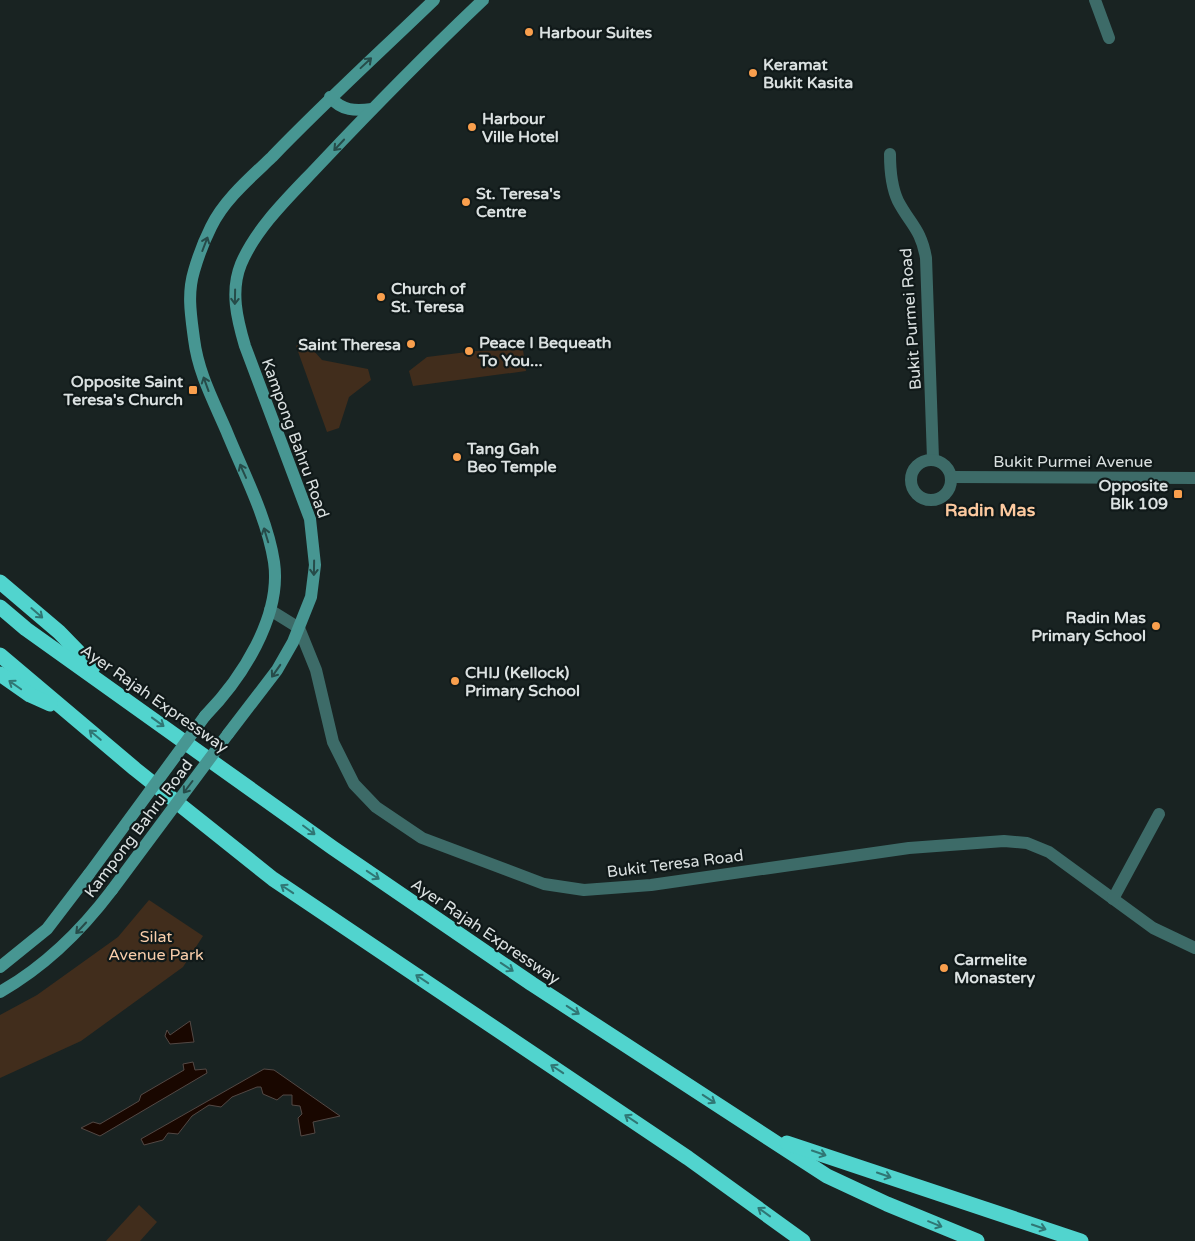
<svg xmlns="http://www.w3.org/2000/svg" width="1195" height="1241" viewBox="0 0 1195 1241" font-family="'Varela Round',sans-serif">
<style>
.green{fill:#412d1c}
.water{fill:#190700;stroke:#534844}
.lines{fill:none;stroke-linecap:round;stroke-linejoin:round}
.street{stroke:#3d6b68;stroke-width:12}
.secondary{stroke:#479692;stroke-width:12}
.highway{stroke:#51d4ce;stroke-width:15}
.secondary-bridge{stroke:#479692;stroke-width:12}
.oneway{stroke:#264b49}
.oneway2{stroke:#307674}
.poi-dot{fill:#f99f4d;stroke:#101919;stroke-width:2}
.labels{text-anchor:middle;stroke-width:4.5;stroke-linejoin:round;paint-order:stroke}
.poi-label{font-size:16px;font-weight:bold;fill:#dbe1e1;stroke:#101919;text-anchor:start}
.street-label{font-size:16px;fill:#dbe1e1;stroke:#101919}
.park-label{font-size:16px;fill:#f9ceab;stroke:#101919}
.neighbourhood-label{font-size:18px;font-weight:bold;fill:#fcc99f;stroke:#101919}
</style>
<rect width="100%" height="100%" fill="#192322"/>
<g class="green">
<polygon points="304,340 322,360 368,369 371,380 349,397 339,428 327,432 296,346"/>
<polygon points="523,350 526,371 413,386 409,371 427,357 475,351"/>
<polygon points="149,900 203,936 183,967 81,1041 0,1078 0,1015 37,995 118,937"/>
<polygon points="139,1205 157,1222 140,1241 106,1241"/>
</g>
<g class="water">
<polygon points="190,1021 194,1042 170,1044 165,1036 167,1030 170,1035"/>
<polygon points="193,1062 195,1070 206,1069 207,1073 100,1136 81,1128 93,1122 100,1124 139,1101 141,1095 184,1070 183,1064"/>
<polygon points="264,1069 274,1070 340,1116 313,1122 315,1133 301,1136 298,1118 302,1114 300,1106 292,1105 292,1095 283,1095 277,1100 263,1094 261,1087 257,1087 232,1097 221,1107 209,1105 192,1116 178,1134 168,1133 163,1140 144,1145 141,1139"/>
</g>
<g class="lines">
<g class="street">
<polyline points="1095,0 1109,38"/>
<path d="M890 154C890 170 891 186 898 201 910 224 921 229 926 258L933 459"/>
<circle cx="931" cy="480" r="20"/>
<polyline points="951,477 1195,478"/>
<polyline points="270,610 299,628 316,670 333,742 354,784 376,807 422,838 544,884 584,890 651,885 909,848 1004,841 1027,843 1049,852 1153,928 1195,948"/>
<polyline points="1113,899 1159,814"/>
</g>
<g class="secondary">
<path d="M330 97C342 111 355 111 372 109"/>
<path d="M205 716C241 679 282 617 274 562 267 517 243 472 226 430 213 400 198 372 194 339 191 316 187 294 194 271 198 257 204 241 211 227 224 200 250 178 272 157 324 103 380 52 434 0"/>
<path d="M228 734 277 670 293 642 311 597 315 565 310 519 245 346C237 319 230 291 241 264 257 226 292 194 320 164 373 108 427 53 483 0"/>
<polyline points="0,967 47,929 89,874"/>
<path d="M0 992C44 967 81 931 112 890"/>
</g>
<g class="highway">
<polyline points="0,582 59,632 93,667"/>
<polyline points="0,607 26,629 333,848 532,984 827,1176 887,1204 977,1241"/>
<polyline points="0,655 135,769 273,879 688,1158 803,1241"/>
<polyline points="0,674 30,695 50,704"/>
<polyline points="787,1143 1081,1241"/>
</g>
<g class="secondary-bridge">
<polyline points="89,874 205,716"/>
<polyline points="112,890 228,734"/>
</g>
</g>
<defs><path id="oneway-shaft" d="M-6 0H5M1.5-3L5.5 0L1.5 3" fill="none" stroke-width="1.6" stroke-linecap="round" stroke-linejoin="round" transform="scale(1.25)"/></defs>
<g class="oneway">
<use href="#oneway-shaft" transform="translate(366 63) rotate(-43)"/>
<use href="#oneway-shaft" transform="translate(339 145) rotate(133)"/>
<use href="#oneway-shaft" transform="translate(205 244) rotate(-69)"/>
<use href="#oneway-shaft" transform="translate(235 297) rotate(91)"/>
<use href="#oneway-shaft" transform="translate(206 384) rotate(-110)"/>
<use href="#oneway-shaft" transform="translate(243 471) rotate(-114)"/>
<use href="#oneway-shaft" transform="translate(266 535) rotate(-107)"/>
<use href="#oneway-shaft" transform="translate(314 568) rotate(91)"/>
<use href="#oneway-shaft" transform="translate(276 671) rotate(125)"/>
<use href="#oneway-shaft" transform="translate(188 787) rotate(127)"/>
<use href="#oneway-shaft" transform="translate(81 928) rotate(133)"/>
</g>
<g class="oneway2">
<use href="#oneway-shaft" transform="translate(37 613) rotate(41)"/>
<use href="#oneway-shaft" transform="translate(15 685) rotate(-145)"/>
<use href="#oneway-shaft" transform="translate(158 722) rotate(36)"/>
<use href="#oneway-shaft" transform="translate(95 735) rotate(-140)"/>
<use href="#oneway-shaft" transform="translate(309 830) rotate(37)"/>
<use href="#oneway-shaft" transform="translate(373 875) rotate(34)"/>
<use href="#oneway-shaft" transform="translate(287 889) rotate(-146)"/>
<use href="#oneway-shaft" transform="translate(507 967) rotate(34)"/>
<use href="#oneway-shaft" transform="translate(422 979) rotate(-146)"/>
<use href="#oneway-shaft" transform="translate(573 1010) rotate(33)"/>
<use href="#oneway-shaft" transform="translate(557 1069) rotate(-146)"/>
<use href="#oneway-shaft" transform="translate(709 1099) rotate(33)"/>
<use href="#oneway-shaft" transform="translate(631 1119) rotate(-146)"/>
<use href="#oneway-shaft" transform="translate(819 1153) rotate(19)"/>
<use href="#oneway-shaft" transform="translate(884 1175) rotate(19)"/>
<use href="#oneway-shaft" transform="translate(764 1212) rotate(-144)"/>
<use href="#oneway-shaft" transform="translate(935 1224) rotate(22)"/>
<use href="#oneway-shaft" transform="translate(1039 1227) rotate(19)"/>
</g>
<g class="poi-dot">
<circle cx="529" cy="32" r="5"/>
<circle cx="753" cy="73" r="5"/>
<circle cx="472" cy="127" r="5"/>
<circle cx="466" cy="202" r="5"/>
<circle cx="381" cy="297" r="5"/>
<circle cx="411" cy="344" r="5"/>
<circle cx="469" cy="351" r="5"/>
<rect x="188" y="385" width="10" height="10" rx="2.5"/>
<circle cx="457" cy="457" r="5"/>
<rect x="1173" y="489" width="10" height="10" rx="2.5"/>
<circle cx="1156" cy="626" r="5"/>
<circle cx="455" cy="681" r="5"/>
<circle cx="944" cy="968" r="5"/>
</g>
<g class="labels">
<g class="poi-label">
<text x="539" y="38">Harbour Suites</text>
<text x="763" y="70">Keramat<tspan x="763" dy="18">Bukit Kasita</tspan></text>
<text x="482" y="124">Harbour<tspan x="482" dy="18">Ville Hotel</tspan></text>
<text x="476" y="199">St. Teresa's<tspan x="476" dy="18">Centre</tspan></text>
<text x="391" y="294">Church of<tspan x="391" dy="18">St. Teresa</tspan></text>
<text x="479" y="348">Peace I Bequeath<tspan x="479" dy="18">To You...</tspan></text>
<text x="401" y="350" text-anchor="end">Saint Theresa</text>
<text x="183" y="387" text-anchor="end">Opposite Saint<tspan x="183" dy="18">Teresa's Church</tspan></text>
<text x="467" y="454">Tang Gah<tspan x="467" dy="18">Beo Temple</tspan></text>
<text x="1168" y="491" text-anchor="end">Opposite<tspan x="1168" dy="18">Blk 109</tspan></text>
<text x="1146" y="623" text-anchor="end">Radin Mas<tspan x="1146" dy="18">Primary School</tspan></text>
<text x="465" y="678">CHIJ (Kellock)<tspan x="465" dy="18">Primary School</tspan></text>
<text x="954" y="965">Carmelite<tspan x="954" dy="18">Monastery</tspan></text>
</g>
<g class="street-label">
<text transform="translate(910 319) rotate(-94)" y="6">Bukit Purmei Road</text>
<text transform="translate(296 438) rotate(70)" y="6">Kampong Bahru Road</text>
<text x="1073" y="467">Bukit Purmei Avenue</text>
<text transform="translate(155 698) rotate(35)" y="6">Ayer Rajah Expressway</text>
<text transform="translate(138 828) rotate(-53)" y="6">Kampong Bahru Road</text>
<text transform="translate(675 863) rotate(-7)" y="6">Bukit Teresa Road</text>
<text transform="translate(486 931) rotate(34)" y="6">Ayer Rajah Expressway</text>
</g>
<g class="park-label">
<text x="156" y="942">Silat<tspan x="156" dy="18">Avenue Park</tspan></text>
</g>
<g class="neighbourhood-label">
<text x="990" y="516">Radin Mas</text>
</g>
</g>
</svg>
